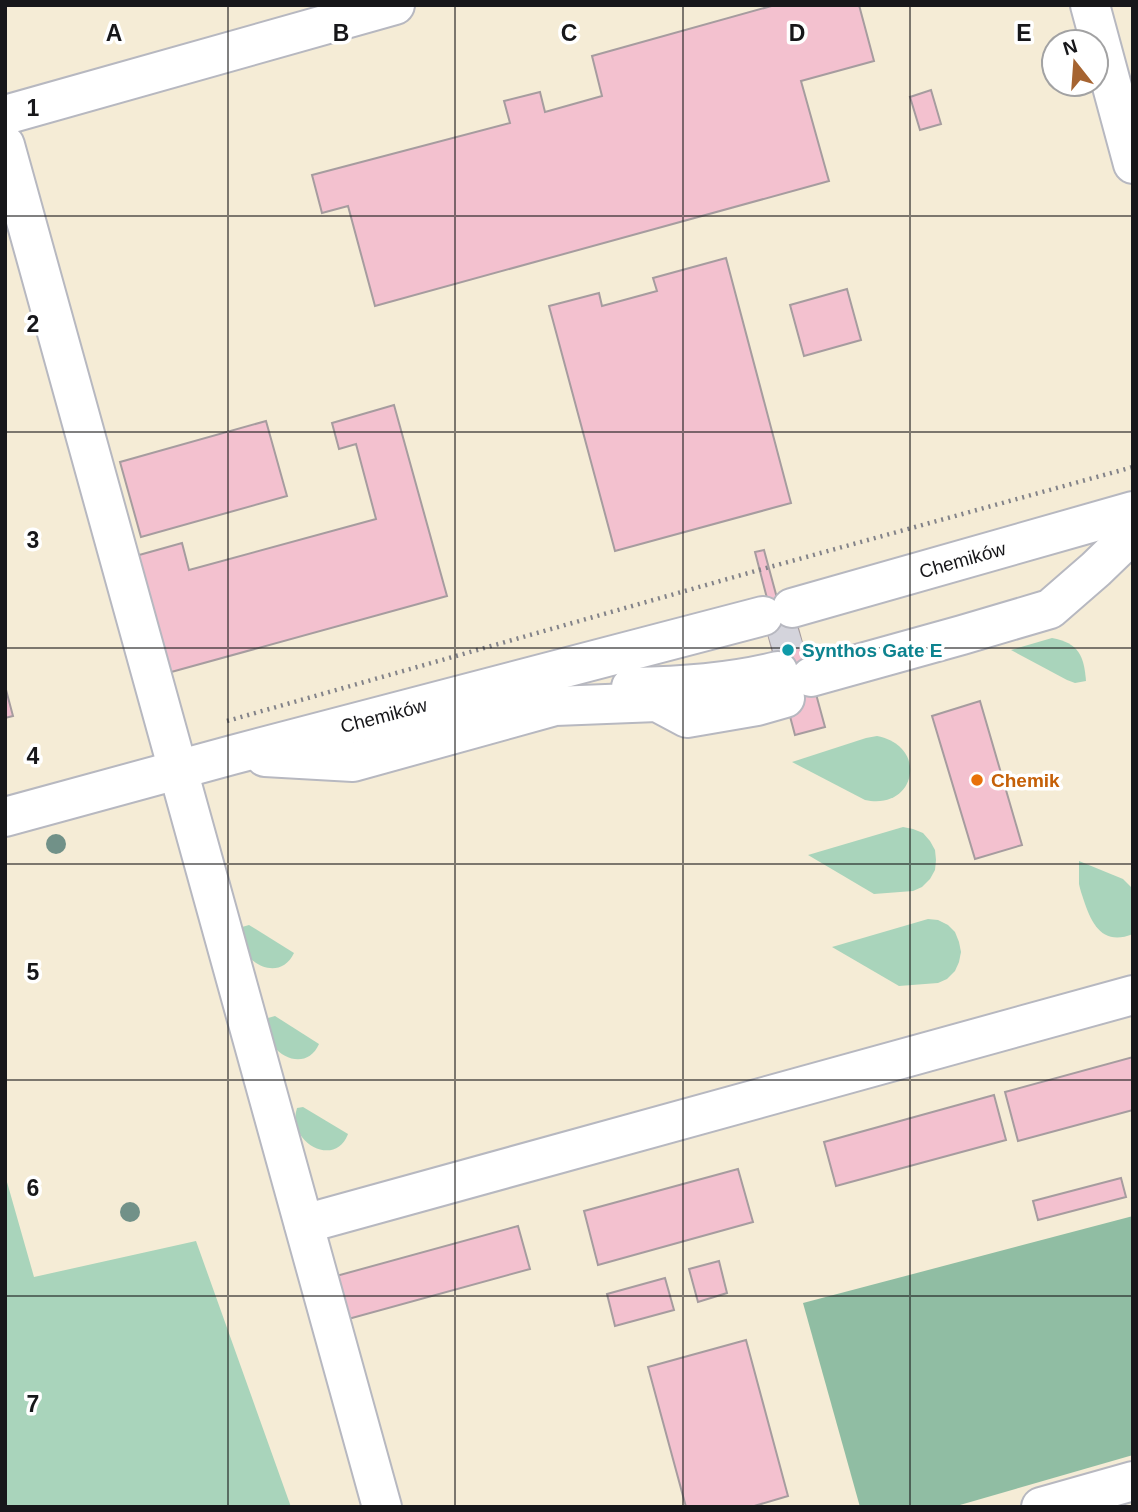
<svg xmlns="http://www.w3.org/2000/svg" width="1138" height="1512" viewBox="0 0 1138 1512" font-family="Helvetica,sans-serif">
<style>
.industrial{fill:#f5ecd6;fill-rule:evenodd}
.green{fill:#a9d4bb}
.forest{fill:#90bda3}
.building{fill:#f3c1cf;stroke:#a69c9f;stroke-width:2}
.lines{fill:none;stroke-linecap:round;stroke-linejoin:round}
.minor-tunnel{stroke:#d4d4dc;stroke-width:38;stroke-dasharray:38 19;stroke-linecap:butt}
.minor-casing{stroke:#b7b8c0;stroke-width:42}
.path{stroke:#838389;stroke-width:4.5;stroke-dasharray:2 5;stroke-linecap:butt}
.minor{stroke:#fff;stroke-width:38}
.tree{fill:#719188}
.grid{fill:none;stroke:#17171a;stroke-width:2;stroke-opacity:0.55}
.culture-dot{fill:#0f9aa8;stroke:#fff;stroke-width:2.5}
.food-dot{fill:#e8710a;stroke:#fff;stroke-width:2.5}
.labels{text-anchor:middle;stroke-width:7;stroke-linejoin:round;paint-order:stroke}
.street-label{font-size:19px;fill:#17171a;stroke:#fff}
.culture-label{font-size:19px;font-weight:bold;fill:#0d838f;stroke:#fff;text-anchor:start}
.food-label{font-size:19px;font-weight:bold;fill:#c56008;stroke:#fff;text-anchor:start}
.grid-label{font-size:23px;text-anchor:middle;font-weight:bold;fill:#17171a;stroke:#fff;stroke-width:7;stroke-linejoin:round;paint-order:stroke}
</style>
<rect width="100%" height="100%" fill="#f5f5fe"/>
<path class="industrial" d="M5 5H1133V1507H5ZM1054 42H1096V84H1054Z"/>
<g class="green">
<path d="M1052 638C1079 643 1084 656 1086 681L1075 683 1067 680 1011 650Z"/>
<path d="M877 736C929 746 916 811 865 800L792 762 866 738Z"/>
<polygon points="903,827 913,829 923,833 930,841 935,850 936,860 935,870 930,879 922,887 913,891 874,894 808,855"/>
<path d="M1079 861 1123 879 1133 889V934C1103 946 1092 925 1084 901 1082 895 1080 889 1079 884 1079 876 1079 868 1079 861Z"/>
<polygon points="928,919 938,920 948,925 955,932 959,942 961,952 959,962 955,971 947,979 938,983 899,986 832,947"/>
<path d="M249 925 294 953C278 987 232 958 242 927Z"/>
<path d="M275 1016 319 1044C304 1078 258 1049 268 1018Z"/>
<path d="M303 1107 348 1134C335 1169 286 1142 297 1108Z"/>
<polygon points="5,1175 34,1277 196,1241 291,1507 5,1507"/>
</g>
<polygon class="forest" points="1133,1216 1133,1455 953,1507 860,1507 803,1303"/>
<g class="building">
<polygon points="775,5 859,5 874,61 801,81 829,181 375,306 348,206 322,213 312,175 510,123 504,101 540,92 545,112 602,96 592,56"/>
<polygon points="931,90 941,124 920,130 910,97"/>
<polygon points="726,258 791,503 615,551 549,306 599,293 602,306 657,291 653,278"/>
<polygon points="847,289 861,340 804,356 790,305"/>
<polygon points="394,405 447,596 164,674 132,557 182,543 189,570 376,519 356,444 339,449 332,423"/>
<polygon points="266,421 287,496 141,537 120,462"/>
<polygon points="764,550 777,598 789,595 825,727 795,735 760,604 768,602 755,552"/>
<polygon points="5,686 13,716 5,718"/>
<polygon points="980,701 1022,845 975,859 932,716"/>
<polygon points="1133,1057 1133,1110 1018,1141 1005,1092"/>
<polygon points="994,1095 1006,1140 836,1186 824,1142"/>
<polygon points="738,1169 753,1222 598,1265 584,1211"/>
<polygon points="1121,1178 1126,1197 1038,1220 1033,1201"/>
<polygon points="518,1226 530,1269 341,1321 329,1278"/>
<polygon points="719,1261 727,1293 698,1302 689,1269"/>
<polygon points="665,1278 674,1310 615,1326 607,1294"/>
<polygon points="746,1340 788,1496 751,1507 686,1507 648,1367"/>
</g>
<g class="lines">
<polyline class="minor-tunnel" points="769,638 798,629"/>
<g class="minor-casing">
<g id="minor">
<polyline points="1090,5 1133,164"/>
<polyline points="5,115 395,5"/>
<polyline points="5,145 382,1507"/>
<path id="s1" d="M792 608 1133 511"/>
<polyline points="811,677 962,635 1050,609 1096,569 1133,533"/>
<path d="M631 687C681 686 730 683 778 671"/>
<polyline points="265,757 353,762 555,706 657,702 687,718 757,706 785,698"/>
<path id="s2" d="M5 817 232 755 763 616"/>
<polyline points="304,1224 1133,995"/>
<polyline points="1041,1507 1133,1481"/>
</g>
</g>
<polyline class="path" points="227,721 759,570 1133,467"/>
<use href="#minor" class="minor"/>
</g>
<g class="tree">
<circle cx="56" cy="844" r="10"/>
<circle cx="130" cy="1212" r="10"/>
</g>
<path class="grid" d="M228 5V1507M455 5V1507M683 5V1507M910 5V1507M5 216H1133M5 432H1133M5 648H1133M5 864H1133M5 1080H1133M5 1296H1133"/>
<circle class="culture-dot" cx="788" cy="650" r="7"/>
<circle class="food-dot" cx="977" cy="780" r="7"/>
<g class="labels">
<g class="street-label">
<text dy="7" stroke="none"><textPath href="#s1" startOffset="177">Chemików</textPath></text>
<text dy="7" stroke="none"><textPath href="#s2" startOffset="392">Chemików</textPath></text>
</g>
<g class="culture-label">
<text x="802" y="657">Synthos Gate E</text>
</g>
<g class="food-label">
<text x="991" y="787">Chemik</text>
</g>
</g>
<g class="grid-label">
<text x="114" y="41">A</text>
<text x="341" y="41">B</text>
<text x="569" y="41">C</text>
<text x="797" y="41">D</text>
<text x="1024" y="41">E</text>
<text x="33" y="116">1</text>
<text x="33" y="332">2</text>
<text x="33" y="548">3</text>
<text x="33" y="764">4</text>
<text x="33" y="980">5</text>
<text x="33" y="1196">6</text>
<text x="33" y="1412">7</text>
</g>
<rect width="1138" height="1512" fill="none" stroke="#17171a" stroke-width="14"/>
<g transform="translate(1075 63) rotate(343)"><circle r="33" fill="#ffffff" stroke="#a2a2a3" stroke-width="2"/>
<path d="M0-5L12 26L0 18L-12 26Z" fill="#a66431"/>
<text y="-10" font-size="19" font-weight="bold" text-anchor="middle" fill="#17171a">N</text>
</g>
</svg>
